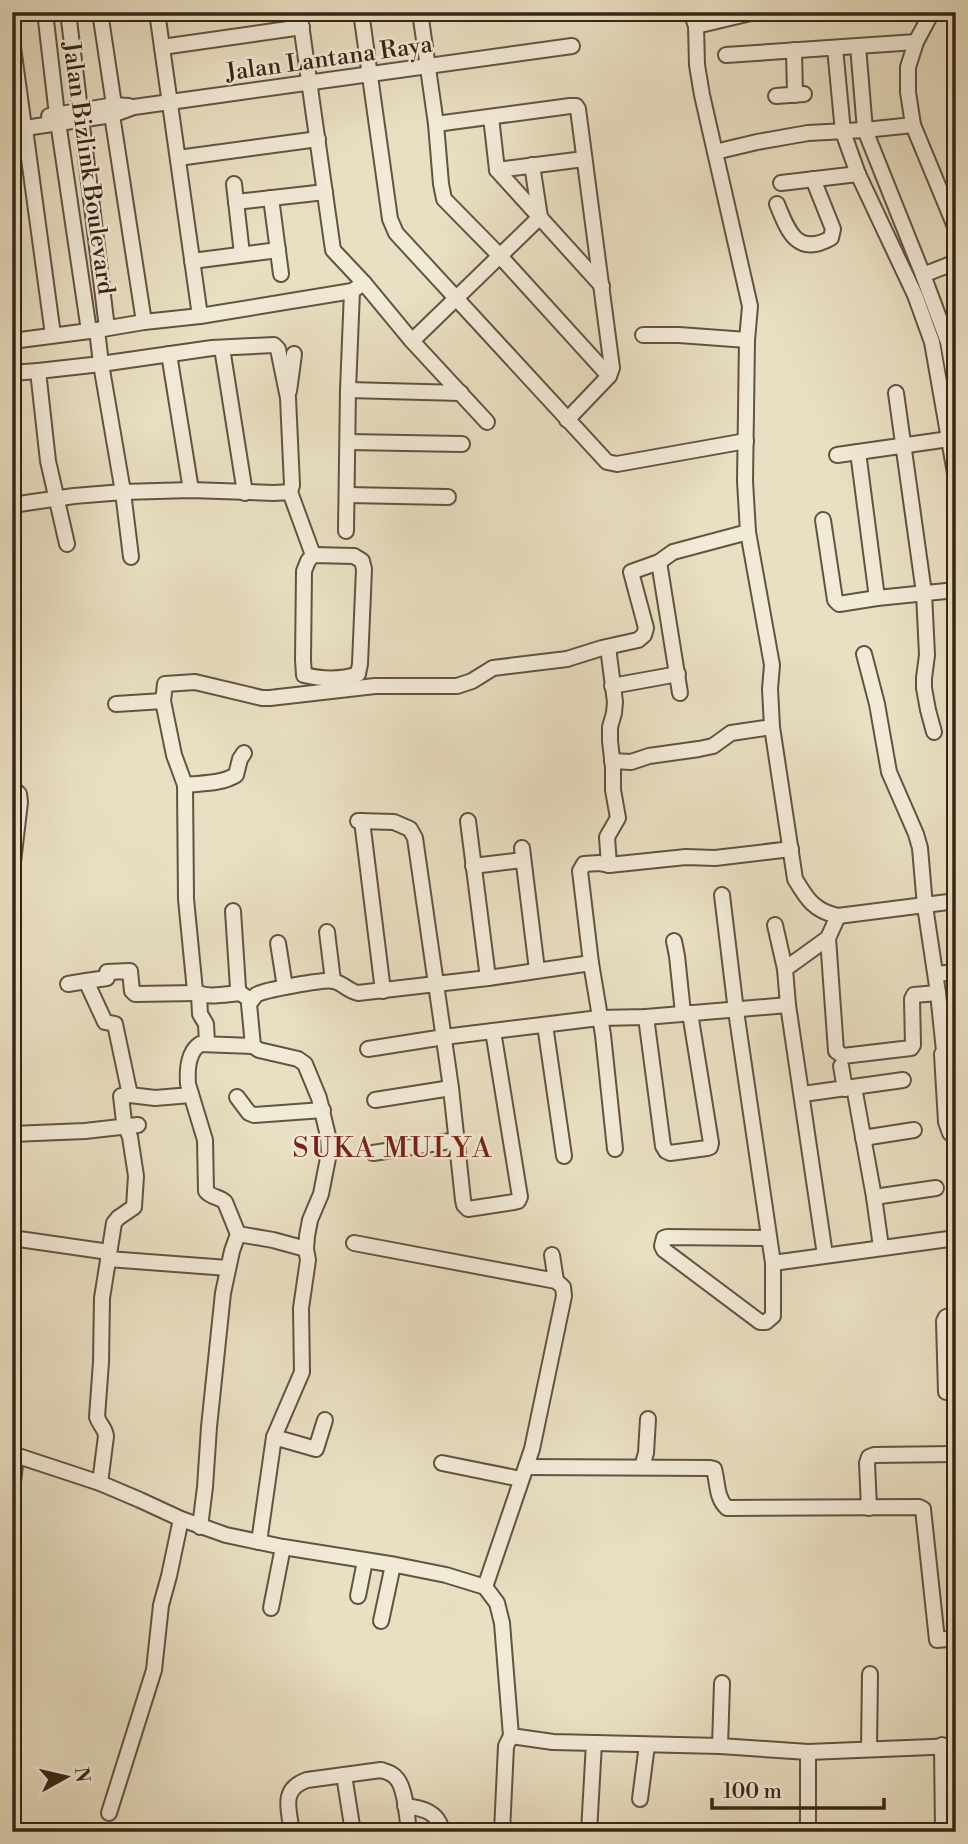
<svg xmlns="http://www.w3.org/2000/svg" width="968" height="1844" viewBox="0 0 968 1844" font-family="'Libre Bodoni',serif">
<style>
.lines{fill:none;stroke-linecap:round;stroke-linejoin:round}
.minor-casing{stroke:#645341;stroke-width:18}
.minor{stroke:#f1ead7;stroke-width:14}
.labels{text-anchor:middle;stroke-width:5;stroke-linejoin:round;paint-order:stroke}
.street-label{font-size:24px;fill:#382416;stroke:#f1ead7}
.quarter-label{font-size:28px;letter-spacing:2px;fill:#7a1f14;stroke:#f1ead7}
</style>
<rect width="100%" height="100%" fill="#e9dfc2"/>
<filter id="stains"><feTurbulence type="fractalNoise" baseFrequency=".00286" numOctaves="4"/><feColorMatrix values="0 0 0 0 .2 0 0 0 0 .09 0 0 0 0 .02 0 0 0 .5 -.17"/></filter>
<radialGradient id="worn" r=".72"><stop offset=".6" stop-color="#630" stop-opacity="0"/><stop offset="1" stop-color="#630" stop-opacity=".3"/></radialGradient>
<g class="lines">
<g class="minor-casing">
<g id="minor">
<polyline points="45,12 57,115 89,331"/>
<polyline points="68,12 107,328"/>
<polyline points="100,12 114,105"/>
<polyline points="157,12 200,316"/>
<polyline points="298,12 300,17 333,250 364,283 412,341 487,422"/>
<polyline points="361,12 390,219 396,233 607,462 617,464 746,441"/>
<polyline points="420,12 436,124 441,184 444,199 500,256 609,376"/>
<path d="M691 12 696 26 697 65 702 95 750 306 747 340 745 481 748 532 772 665 770 689 772 727 795 879C807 899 814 911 838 916L956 901"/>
<polyline points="932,12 916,42 908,67 908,92 913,125 956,229"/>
<polyline points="696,26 755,12"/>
<polyline points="12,40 23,120"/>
<polyline points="858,46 865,130 923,275 948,342 956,387"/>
<polyline points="162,47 302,27"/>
<polyline points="835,48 843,132 858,174 915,295 932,342 956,479"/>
<polyline points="794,50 795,95"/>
<polyline points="726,55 916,42"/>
<polyline points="776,96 804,94"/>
<polyline points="112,115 144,322 200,316 352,291 364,283"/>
<polyline points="49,116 114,105 129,106"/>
<polyline points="491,117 497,170 602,286"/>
<polyline points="436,124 570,106 576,106 578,109 612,368 609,376 567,420"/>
<polyline points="25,129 53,335"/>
<polyline points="12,130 112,115 134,107 572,46"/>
<polyline points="715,152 757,142 808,133 865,130 913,125"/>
<polyline points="178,158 318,139"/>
<polyline points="497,170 584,159"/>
<polyline points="781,183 858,174"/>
<polyline points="234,184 242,254"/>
<polyline points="271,198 281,274"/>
<polyline points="236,202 325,192"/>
<path d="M777 204C788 231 797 257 831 238L833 229 813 179"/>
<polyline points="192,261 278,250"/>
<polyline points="923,275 956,262"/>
<polyline points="643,335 679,335 747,340"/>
<polyline points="12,341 97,330 144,322"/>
<polyline points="412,341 540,217 532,165"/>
<polyline points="222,348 245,493"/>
<polyline points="169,354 191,490"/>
<polyline points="12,373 38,371"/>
<polyline points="348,390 461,393"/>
<polyline points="289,391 294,354"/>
<polyline points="896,393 924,593 927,655 924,678 924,688 928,710 934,732"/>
<polyline points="348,442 462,444"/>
<polyline points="858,452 877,598"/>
<polyline points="837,455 956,438"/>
<polyline points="290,492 292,485 288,398 278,349 274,345 212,348 101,364 123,492 191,490 274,493 290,492 313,555"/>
<polyline points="347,495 448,497"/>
<polyline points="12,505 74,496 123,492 131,557"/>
<polyline points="823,520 835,600 839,604 877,598 956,590"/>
<polyline points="346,531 348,390 352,291"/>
<polyline points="67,544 48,461 38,371 101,364 97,330"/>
<path d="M313 555 354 556 362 561 364 569 360 664 358 674C341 680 321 679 304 675L303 660 304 571 308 561Z"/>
<polyline points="659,562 680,693"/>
<polyline points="608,647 615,702 614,713 610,727 610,741 613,767 613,790 618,818 607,837 609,865 599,863 584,864 580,871 591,963 603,1035 615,1149"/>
<polyline points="864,654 877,704 889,772 916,834 920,848 925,906 938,993 944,1051 942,1054 946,1122 950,1133 956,1139"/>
<polyline points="612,686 678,674"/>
<polyline points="116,704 163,701"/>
<polyline points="612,761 631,762 649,756 699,749 713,746 731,733 772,727"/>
<path d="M185 785C203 783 221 784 236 775L240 759 244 753"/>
<polyline points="12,787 19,794 20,802 12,871"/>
<polyline points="358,821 394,822 410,829 415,838 451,1088 463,1200 464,1205 468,1209 514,1202 518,1201 520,1197 493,1031"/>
<polyline points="362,821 383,991"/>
<polyline points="468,821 488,978"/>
<polyline points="522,848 537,970"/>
<polyline points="609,865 686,857 715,858 791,849"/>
<polyline points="473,866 523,860"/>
<polyline points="722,895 736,1011 773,1263 773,1316 766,1322 760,1322 664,1250 662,1246 664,1238 667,1237 769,1238"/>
<polyline points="233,911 238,988 240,993 246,997"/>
<polyline points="775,925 785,969"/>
<polyline points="327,932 333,981"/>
<polyline points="828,938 836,1051 843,1056 911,1048 913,1045 912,999 914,995 938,993"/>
<polyline points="674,941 677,956 683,1013"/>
<polyline points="278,943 285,987"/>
<polyline points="936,974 956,972"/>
<polyline points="86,981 107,978 107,972 130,971 132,991 135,994 196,993"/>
<polyline points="68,984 86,981 105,1022 115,1024 130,1095"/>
<path d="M240 993C226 994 206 999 195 991L186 899 185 785 174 755 163 701 165 684 195 682 262 698H270L375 686H457L472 681 493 668 567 659 602 648 638 640 644 635 646 628 631 572 659 562 673 552 748 532"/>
<polyline points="199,995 200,1014 206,1024 207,1043"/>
<polyline points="646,1017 663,1146 666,1151 670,1153 707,1148 710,1147 711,1143 690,1013"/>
<polyline points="545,1025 564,1156"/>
<path d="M253 1046 200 1044C188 1052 187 1070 188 1084L205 1140 206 1191C210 1197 220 1197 225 1202L238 1234 273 1240 306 1249"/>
<polyline points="368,1049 444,1037 599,1018 646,1017 788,1005"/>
<polyline points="841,1066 845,1089"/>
<polyline points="854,1087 874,1197 881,1247"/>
<polyline points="803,1094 903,1080"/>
<polyline points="237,1097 249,1113 254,1115 323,1110"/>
<polyline points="375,1100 451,1088"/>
<polyline points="12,1134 85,1131 138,1125"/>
<polyline points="863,1138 914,1130"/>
<polyline points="373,1153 457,1140"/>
<polyline points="874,1197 936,1188"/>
<polyline points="12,1238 109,1252"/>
<polyline points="354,1243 556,1281 563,1287 564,1296 532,1449 485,1587"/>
<polyline points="552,1255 556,1281"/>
<polyline points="825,1255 788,1005 785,969 828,938 838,916"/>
<polyline points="108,1259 228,1268"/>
<polyline points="773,1263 956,1238"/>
<polyline points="946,1392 944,1321 946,1317 956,1314"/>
<polyline points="274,1437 316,1449 325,1420"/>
<polyline points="12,1454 100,1483 140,1500 181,1519 226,1535 283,1547 396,1565 446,1575 485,1587 497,1603 502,1623 511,1736 553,1742 720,1746 808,1752 956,1746"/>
<polyline points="442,1463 521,1479"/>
<path d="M526 1467 710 1468 714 1469C718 1483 716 1498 727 1508L919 1507 923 1509 937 1640 956 1638"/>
<polyline points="642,1467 646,1453 648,1419"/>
<path d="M100 1483 106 1436C105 1428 99 1424 97 1417L101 1362 102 1298 114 1223 118 1218 134 1207 136 1176 130 1137 124 1122 121 1096 130 1095 155 1098 191 1095"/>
<polyline points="12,1491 16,1456"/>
<polyline points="869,1508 867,1463 869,1457 874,1455 956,1454"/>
<polyline points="200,1527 205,1487 209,1427 223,1293 232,1251 238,1234"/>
<path d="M259 1542 274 1437 302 1372 301 1308 308 1260 306 1249 307 1236 310 1220 321 1194 329 1153 328 1136 319 1098 305 1064 298 1059 259 1050 253 1046 249 1004C251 1002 254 997 256 995 263 990 325 979 333 981 343 983 348 991 358 993L488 978 591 963"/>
<polyline points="358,1596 365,1561"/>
<polyline points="271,1608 283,1547"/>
<polyline points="381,1621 393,1565"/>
<polyline points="942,1745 943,1832"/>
<polyline points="720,1746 722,1683"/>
<polyline points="869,1749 870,1674"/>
<polyline points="12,1772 13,1772"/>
<polyline points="344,1775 353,1832"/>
<polyline points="640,1799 647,1745"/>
<path d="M405 1806C423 1808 439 1812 442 1832"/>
<polyline points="109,1813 154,1670 161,1605 169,1576 181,1519"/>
<path d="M292 1832C289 1810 280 1789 307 1780L381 1770C387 1772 393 1773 397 1779 406 1790 407 1818 409 1832"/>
<polyline points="502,1832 506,1746 511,1736"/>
<polyline points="589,1832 594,1743"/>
<polyline points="806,1832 808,1821 808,1752"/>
</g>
</g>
<use href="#minor" class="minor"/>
</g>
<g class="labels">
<g class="street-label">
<text transform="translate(329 58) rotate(-8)" y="8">Jalan Lantana Raya</text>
<text transform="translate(89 168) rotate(82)" y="8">Jalan Bizlink Boulevard</text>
</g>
<g class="quarter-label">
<text x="393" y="1157">SUKA MULYA</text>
</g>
</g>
<rect width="968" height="1844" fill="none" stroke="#e9dfc2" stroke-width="42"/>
<rect x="14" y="14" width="940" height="1816" fill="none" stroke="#382416" stroke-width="3.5"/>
<rect x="21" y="21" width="926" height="1802" fill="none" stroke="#382416" stroke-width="2"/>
<g transform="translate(66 1777) rotate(82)" stroke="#f1ead7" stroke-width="5" paint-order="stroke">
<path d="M0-5L12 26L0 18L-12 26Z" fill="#382416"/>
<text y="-10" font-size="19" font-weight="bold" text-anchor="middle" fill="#382416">N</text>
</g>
<path d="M712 1798v10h172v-10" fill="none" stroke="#382416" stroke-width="3.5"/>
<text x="723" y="1798" font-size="21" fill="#382416" stroke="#f1ead7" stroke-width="5" paint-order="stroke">100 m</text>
<rect width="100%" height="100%" filter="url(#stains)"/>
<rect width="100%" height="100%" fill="url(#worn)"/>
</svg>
